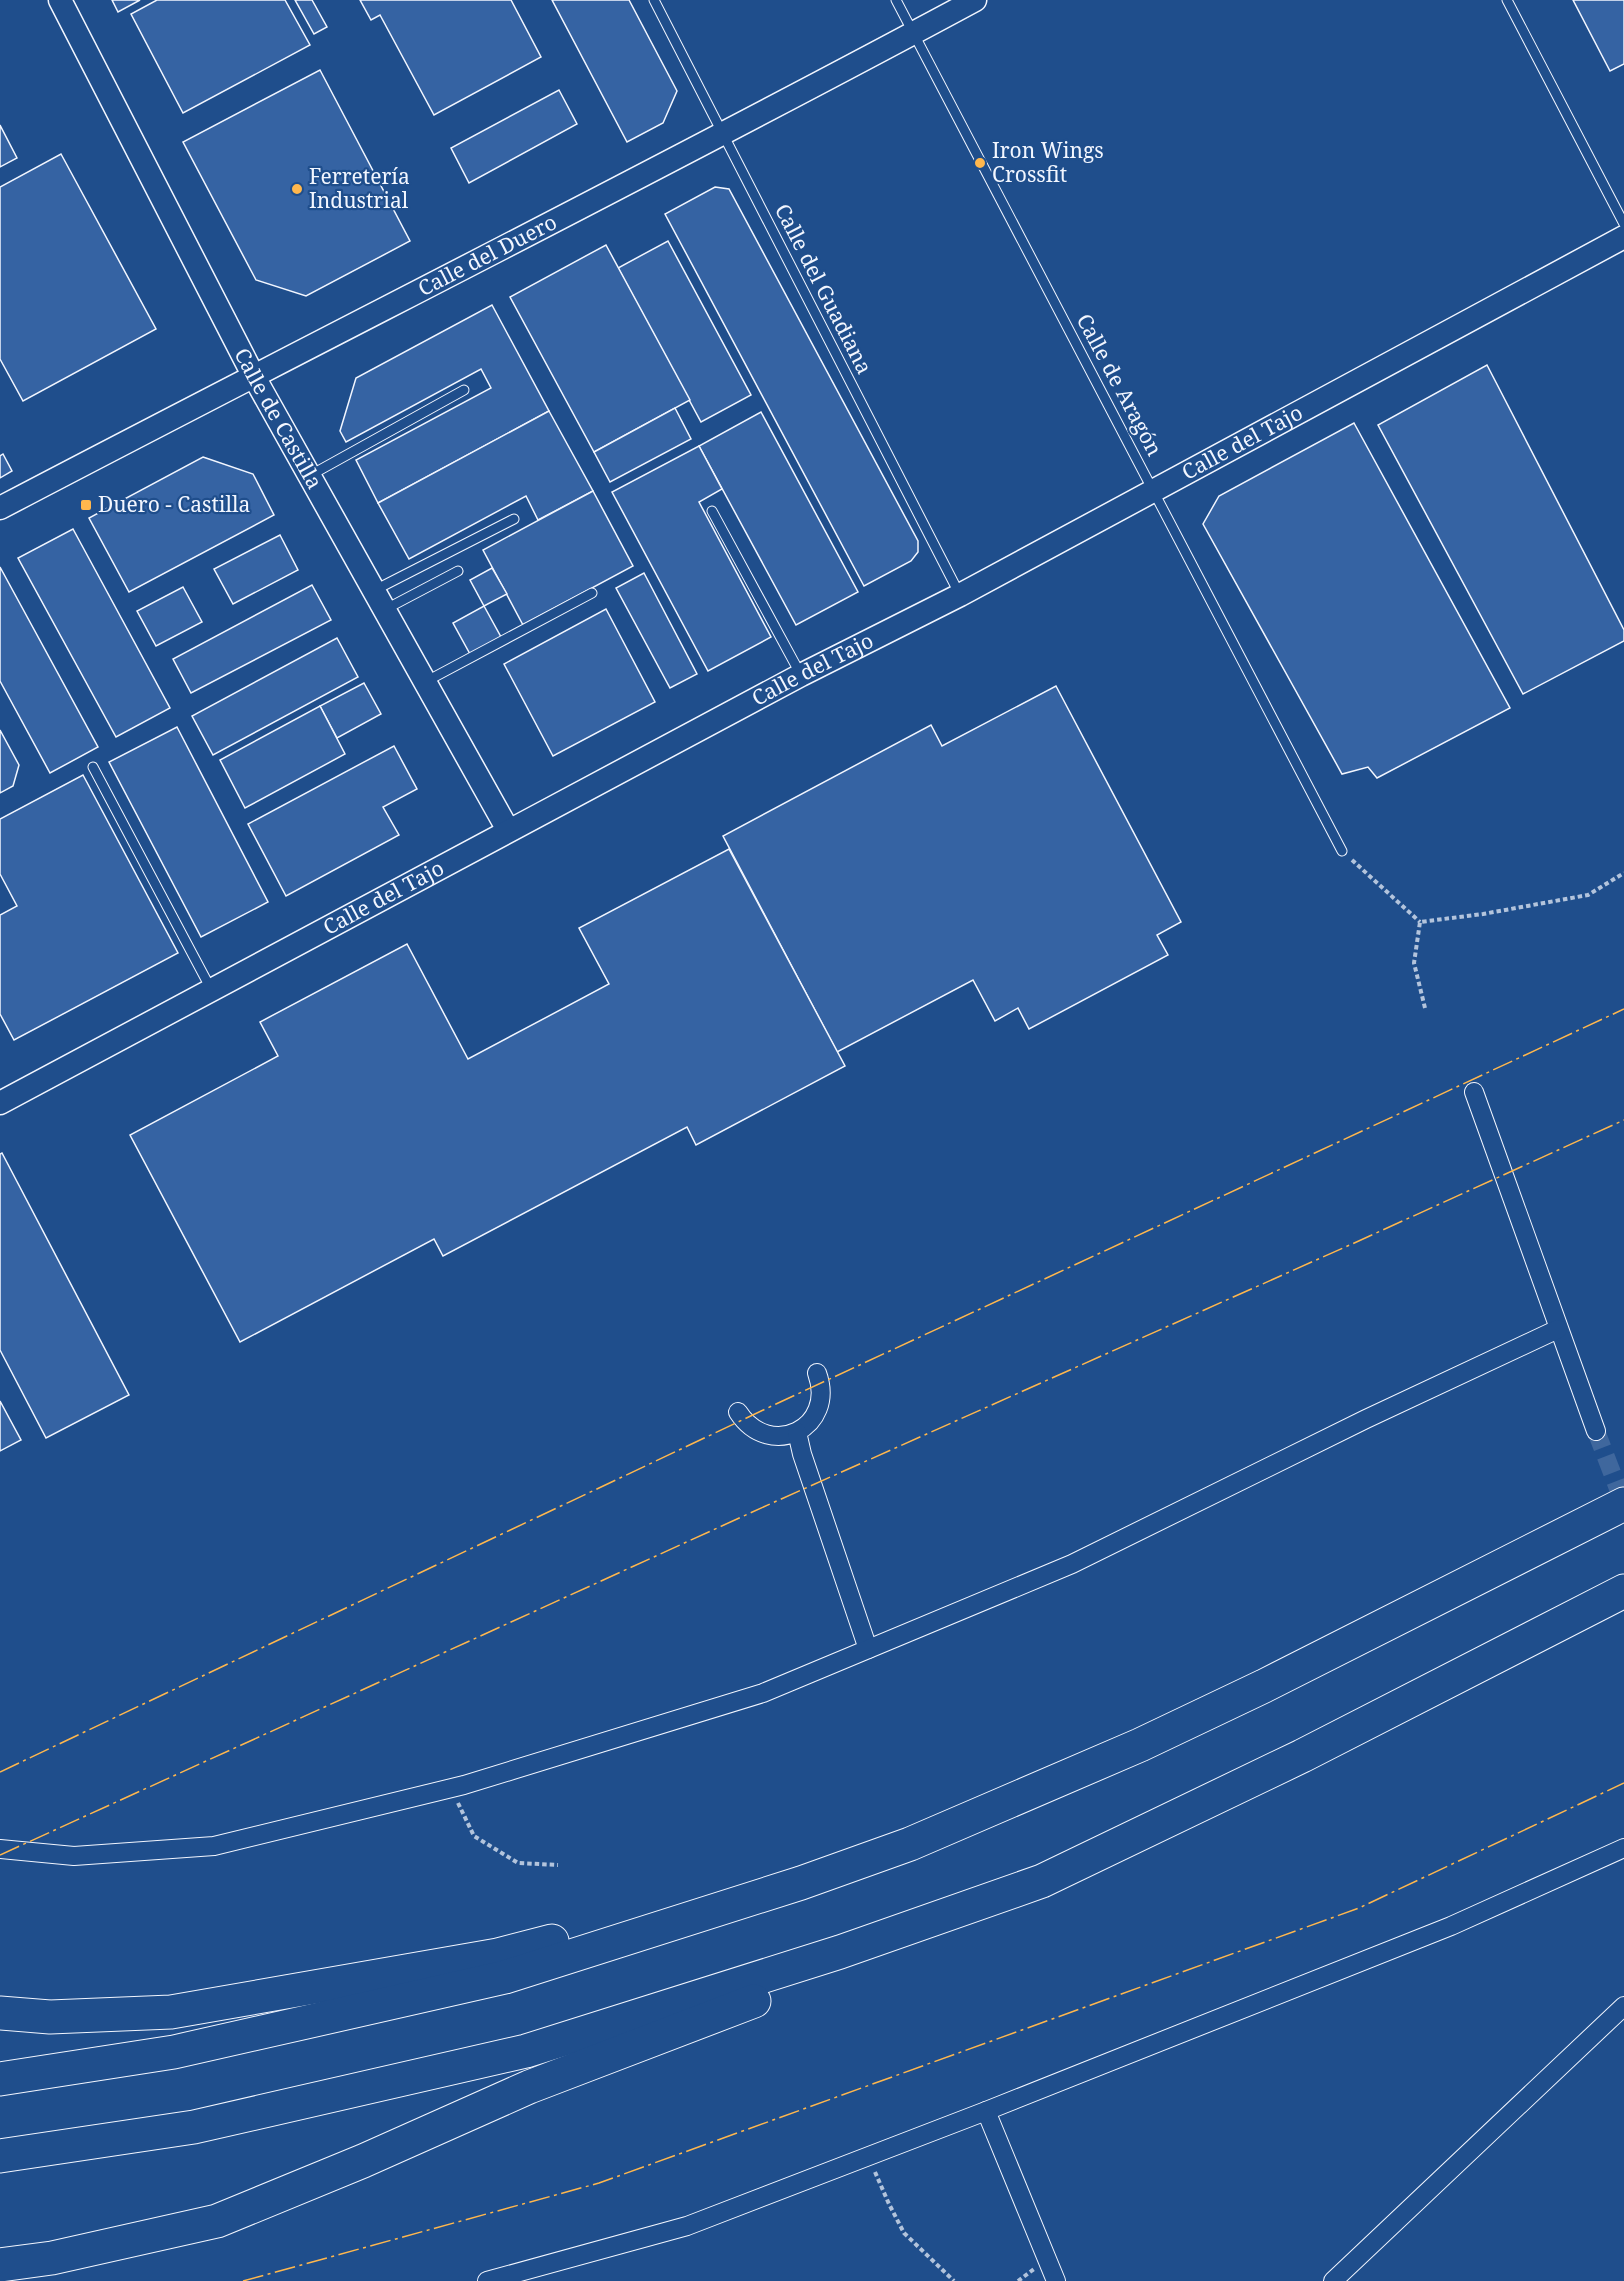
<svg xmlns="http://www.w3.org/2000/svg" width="1624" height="2281" viewBox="0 0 1624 2281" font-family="'Noto Serif',serif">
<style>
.building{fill:#3563a3;stroke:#f2f6ff;stroke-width:1.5}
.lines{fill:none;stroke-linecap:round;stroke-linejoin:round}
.minor-tunnel{stroke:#3f679d;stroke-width:18;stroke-dasharray:18 9;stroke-linecap:butt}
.service-casing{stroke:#f2f6ff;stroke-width:11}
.minor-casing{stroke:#f2f6ff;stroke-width:20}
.tertiary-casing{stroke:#f2f6ff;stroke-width:25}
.motorway-casing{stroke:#f2f6ff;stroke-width:35}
.path{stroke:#b3c4dc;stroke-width:4;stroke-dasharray:4.5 3;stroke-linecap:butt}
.service{stroke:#1f4e8c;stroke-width:9}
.minor{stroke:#1f4e8c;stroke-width:18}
.tertiary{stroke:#1f4e8c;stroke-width:22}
.motorway{stroke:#1f4e8c;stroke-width:33}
.power{stroke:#ffb74d;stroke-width:1.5;stroke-dasharray:21 4.5 3 4.5;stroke-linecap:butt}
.poi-dot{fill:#ffb74d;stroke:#1f4e8c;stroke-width:2}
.labels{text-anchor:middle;stroke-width:4.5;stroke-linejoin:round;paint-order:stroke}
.poi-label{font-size:21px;fill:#f2f6ff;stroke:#1f4e8c;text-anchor:start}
.street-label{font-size:21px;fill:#f2f6ff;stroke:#1f4e8c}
</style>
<rect width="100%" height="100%" fill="#1f4e8c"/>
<g class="building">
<polygon points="112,0 140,0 118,12"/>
<polygon points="157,0 285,0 310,45 183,113 131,14"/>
<polygon points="295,0 312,0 327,27 314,34"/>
<polygon points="360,0 511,0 541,57 434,115 380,15 371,20"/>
<polygon points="552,0 629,0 677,91 663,123 627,142"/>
<polygon points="1573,0 1624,0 1624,64 1610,71"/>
<polygon points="320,70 410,241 306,296 256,280 183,142"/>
<polygon points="559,90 577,124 469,183 451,148"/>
<polygon points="0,125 17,158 0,167"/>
<polygon points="61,154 156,329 23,401 0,359 0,187"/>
<polygon points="715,187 729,189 918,541 918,552 911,561 864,586 665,214"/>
<polygon points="668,241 751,395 701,422 618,268"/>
<polygon points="606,245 690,400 594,452 510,297"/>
<polygon points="492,305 549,411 378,503 356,460 491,388 481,369 346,442 340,431 356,378"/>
<polygon points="1487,365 1624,630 1624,641 1523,694 1378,425"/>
<polygon points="675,408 691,439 610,482 594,452"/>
<polygon points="549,411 593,491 538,520 526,496 409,559 378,503"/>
<polygon points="761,412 858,592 796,625 699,446"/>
<polygon points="1354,423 1510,708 1377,778 1368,767 1342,774 1203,524 1219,496"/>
<polygon points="699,446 722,489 699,502 771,637 708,671 612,492"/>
<polygon points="3,454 12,471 0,478 0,456"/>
<polygon points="203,457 253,474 274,515 129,592 89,518"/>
<polygon points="593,491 633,566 523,625 483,550"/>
<polygon points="73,529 170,708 116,737 18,558"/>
<polygon points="280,535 298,570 233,604 214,569"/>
<polygon points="0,567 98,747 50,773 0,681"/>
<polygon points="492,568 507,594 484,606 470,580"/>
<polygon points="644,573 697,674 670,688 616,588"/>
<polygon points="312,585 331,620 191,693 173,659"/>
<polygon points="183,587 202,622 156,646 137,611"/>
<polygon points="484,606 501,637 470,654 453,623"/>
<polygon points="606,609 655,702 553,756 504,664"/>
<polygon points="337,638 358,677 213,755 192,716"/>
<polygon points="364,683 381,714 337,738 320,706"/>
<polygon points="1056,686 1181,922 1157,935 1168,955 1029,1029 1018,1008 995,1021 973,980 837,1052 723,836 931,725 942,746"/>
<polygon points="320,706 345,754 245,808 220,760"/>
<polygon points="177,727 268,902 201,937 109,762"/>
<polygon points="0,730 19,765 13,786 0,793"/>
<polygon points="394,746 417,789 383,807 399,835 286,896 248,824"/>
<polygon points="83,775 178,953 14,1040 0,1014 0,915 17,906 0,874 0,819"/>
<polygon points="729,849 845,1066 696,1145 687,1127 443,1256 434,1239 240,1342 130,1135 278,1056 260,1022 407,944 468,1059 609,984 579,928"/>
<polygon points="2,1153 129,1395 46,1438 0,1350 0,1154"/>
<polygon points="0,1401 21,1440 0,1451"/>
</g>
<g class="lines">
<polyline class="minor-tunnel" points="1596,1431 1624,1504"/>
<g class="service-casing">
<g id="service">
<polyline points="654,0 960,595"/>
<polyline points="896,0 1342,851"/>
<polyline points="1507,0 1624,224"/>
<polyline points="309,476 464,390"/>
<polyline points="712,511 801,675"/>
<polyline points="373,591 514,519"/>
<polyline points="384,610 458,571"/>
<polyline points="425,682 592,593"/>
<polyline points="93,767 211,989"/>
</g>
</g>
<g class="minor-casing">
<g id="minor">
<polyline points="1474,1092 1596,1431"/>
<path d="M738 1412C770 1461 837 1428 817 1373"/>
<polyline points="797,1432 802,1454 868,1649"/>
<polyline points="0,1849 74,1856 214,1846 464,1785 763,1693 1072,1564 1366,1419 1558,1329"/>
<polyline points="986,2111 1056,2281"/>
<polyline points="487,2281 687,2226 986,2111 1451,1926 1624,1848"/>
<polyline points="1333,2281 1624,2006"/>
</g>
</g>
<g class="tertiary-casing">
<g id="tertiary">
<path id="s1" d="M60 0 253 375 508 830"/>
<path id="s2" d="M0 508C324 338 652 174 975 0"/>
<path id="s3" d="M0 1103 801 675 960 595 1624 237"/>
</g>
</g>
<g class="motorway-casing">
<g id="motorway">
<polyline points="0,2013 50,2017 171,2012 498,1955 552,1941"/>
<polyline points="0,2079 174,2052 505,1977 801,1883 910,1844 1140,1745 1264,1686 1624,1504"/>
<polyline points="0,2156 194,2127 526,2051 840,1952 1042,1881 1302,1756 1624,1591"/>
<polyline points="0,2265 52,2258 217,2221 363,2161 529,2087 754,2001"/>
</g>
</g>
<g class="path">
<polyline points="1352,860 1420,922"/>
<polyline points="1425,1008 1414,963 1420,922 1483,914 1588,895 1624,873"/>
<polyline points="458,1803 474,1836 518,1863 558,1865"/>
<polyline points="875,2172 889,2204 904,2233 954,2281"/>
<polyline points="1018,2281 1034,2269"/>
</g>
<use href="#service" class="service"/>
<use href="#minor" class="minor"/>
<use href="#tertiary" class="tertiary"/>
<use href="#motorway" class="motorway"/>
<g class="power">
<polyline points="0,1772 776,1404 1624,1009"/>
<polyline points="0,1855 770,1504 1352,1244 1624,1120"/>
<polyline points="243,2281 599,2183 1359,1908 1624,1783"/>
</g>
</g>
<g class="poi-dot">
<circle cx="980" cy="163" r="6"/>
<circle cx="297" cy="189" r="6"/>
<rect x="80" y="499" width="12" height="12" rx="3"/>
</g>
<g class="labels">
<g class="poi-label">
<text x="992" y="158">Iron Wings<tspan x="992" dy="24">Crossfit</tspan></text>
<text x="309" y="184">Ferretería<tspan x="309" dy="24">Industrial</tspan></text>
<text x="98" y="512">Duero - Castilla</text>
</g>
<g class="street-label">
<text dy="7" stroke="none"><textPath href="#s2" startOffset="549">Calle del Duero</textPath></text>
<text transform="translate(823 289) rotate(63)" y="7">Calle del Guadiana</text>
<text transform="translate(1119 385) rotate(62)" y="7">Calle de Aragón</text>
<text dy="7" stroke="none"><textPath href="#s1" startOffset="472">Calle de Castilla</textPath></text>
<text dy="7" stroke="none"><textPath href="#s3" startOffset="1407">Calle del Tajo</textPath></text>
<text dy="7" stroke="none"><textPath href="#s3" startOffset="921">Calle del Tajo</textPath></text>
<text dy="7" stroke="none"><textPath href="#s3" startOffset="435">Calle del Tajo</textPath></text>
</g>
</g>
</svg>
